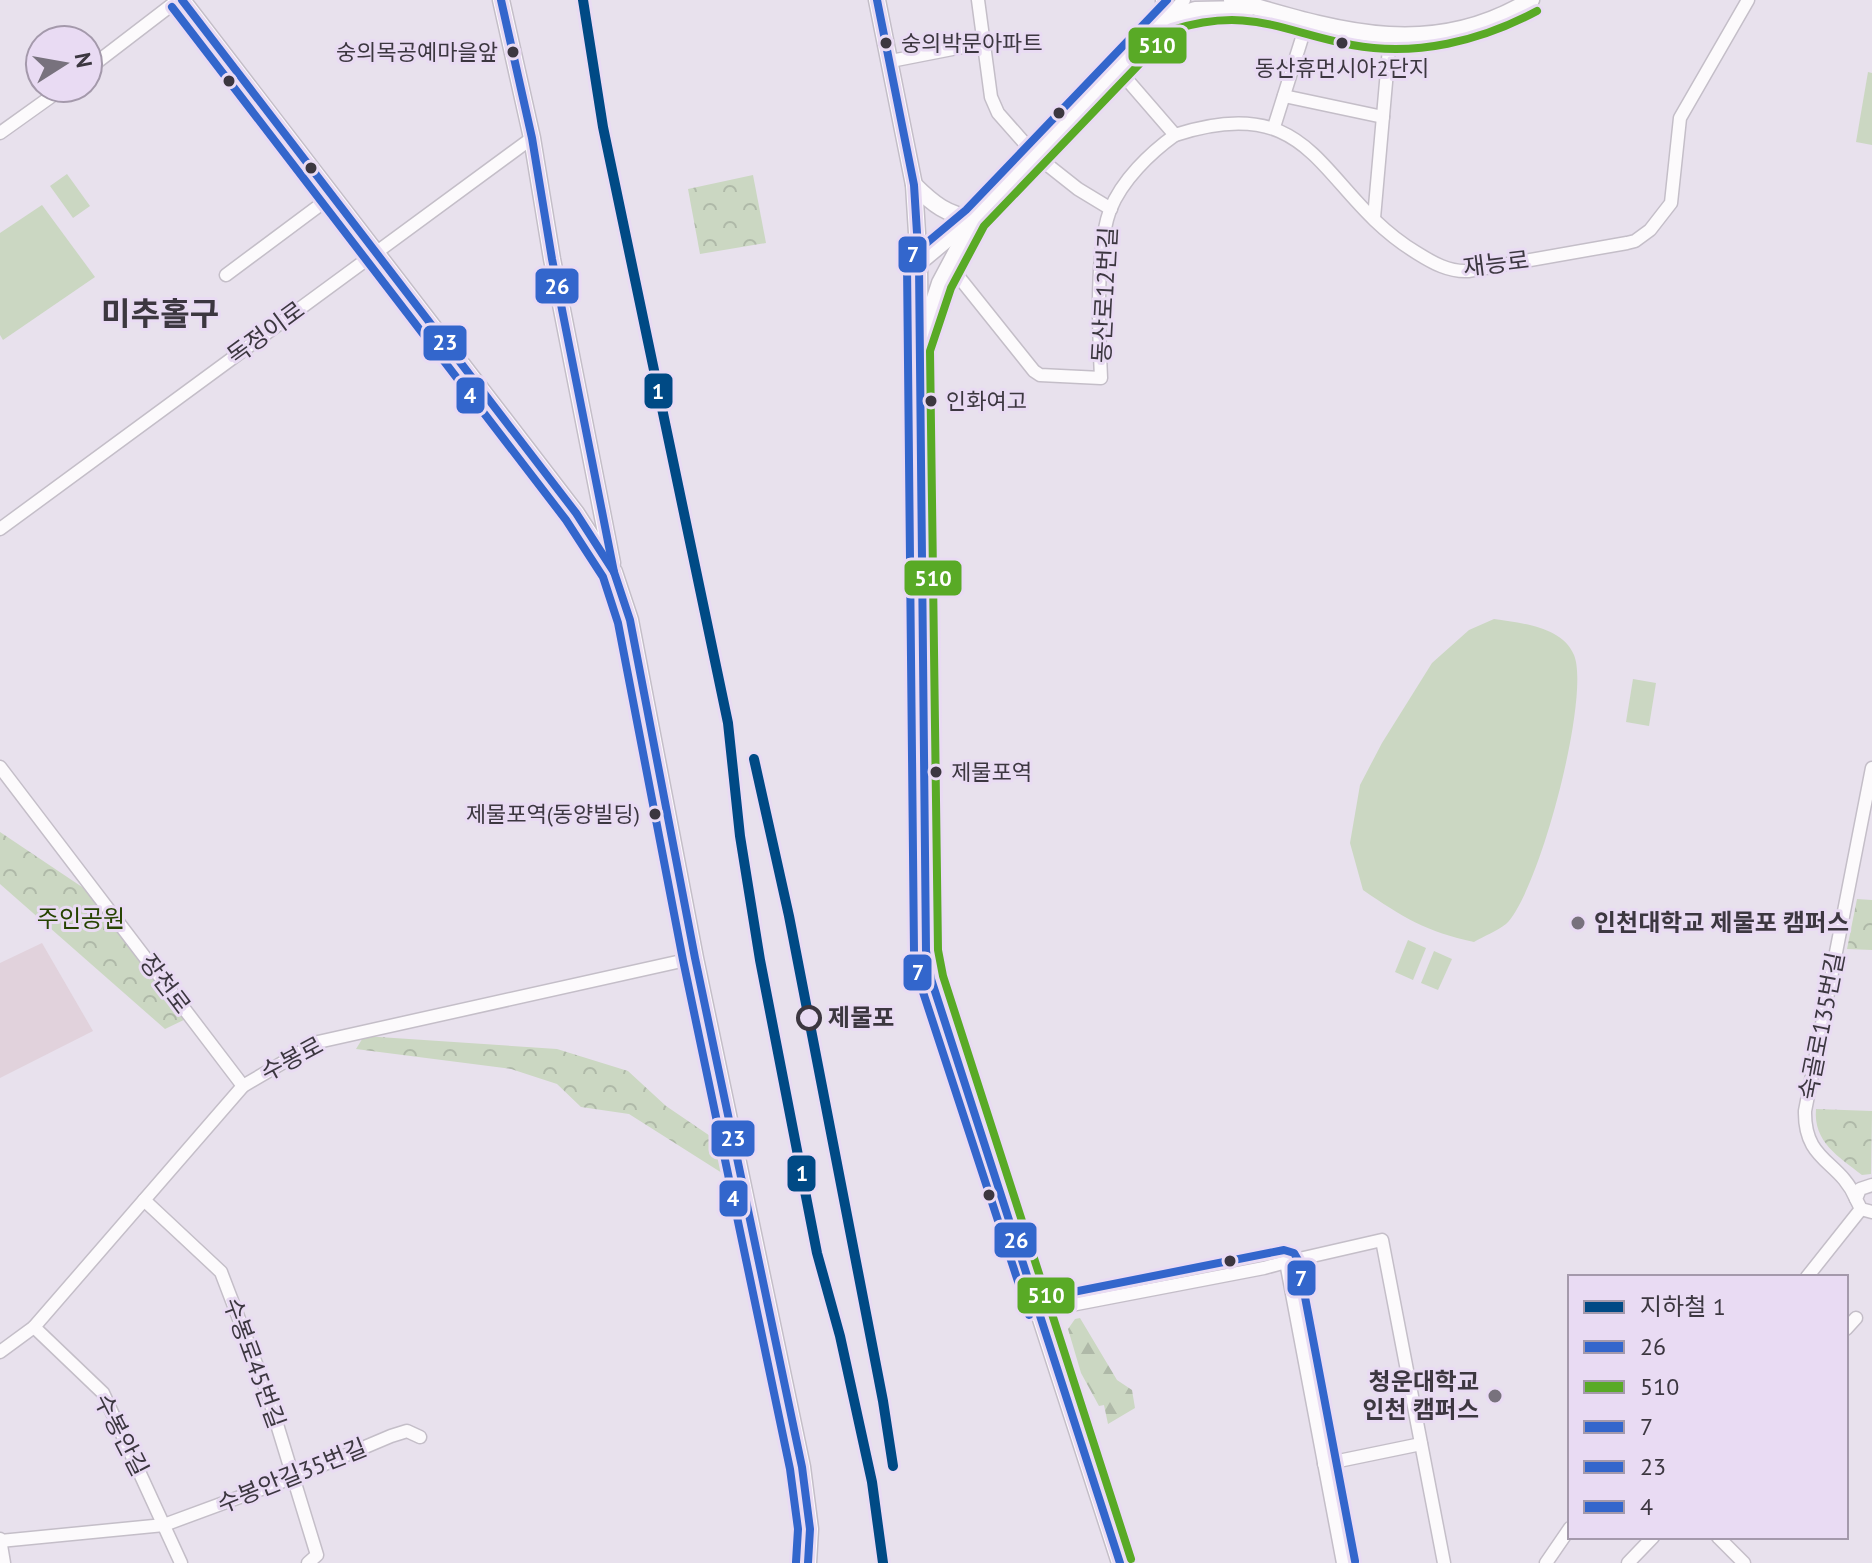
<svg xmlns="http://www.w3.org/2000/svg" width="1872" height="1563" viewBox="0 0 1872 1563" font-family="'PT Sans','Noto Sans KR',sans-serif">
<style>
.industrial{fill:#e1d2dc}
.grass{fill:#cbd7c2}
.forest{fill:url(#forest-firs)}
.park{fill:url(#park-crowns)}
.lines{fill:none;stroke-linecap:round;stroke-linejoin:round}
.minor-casing{stroke:#c4bec8;stroke-width:15}
.major-casing{stroke:#c4bec8;stroke-width:19}
.minor{stroke:#fcfafc;stroke-width:12}
.major{stroke:#fcfafc;stroke-width:16}
.bus-1-casing{stroke:#e9dbf3;stroke-width:14}
.bus-2-casing{stroke:#e9dbf3;stroke-width:14}
.bus-3-casing{stroke:#e9dbf3;stroke-width:14}
.bus-4-casing{stroke:#e9dbf3;stroke-width:14}
.bus-5-casing{stroke:#e9dbf3;stroke-width:14}
.bus-1{stroke:#36c;stroke-width:8}
.bus-2{stroke:#59aa26;stroke-width:8}
.bus-3{stroke:#36c;stroke-width:8}
.bus-4{stroke:#36c;stroke-width:8}
.bus-5{stroke:#36c;stroke-width:8}
.metro-1-casing{stroke:#e9dbf3;stroke-width:16}
.metro-1{stroke:#004a85;stroke-width:10}
.bus-dot{fill:#3c3740;stroke:#e9dbf3;stroke-width:3}
.poi-dot{fill:#78727d;stroke:#e9dbf3;stroke-width:3}
.stop-dot{fill:#e9dbf3;stroke:#3c3740;stroke-width:4}
.labels{text-anchor:middle;stroke-width:6;stroke-linejoin:round;paint-order:stroke}
.bus-label{font-size:22px;fill:#3c3740;stroke:#e9dbf3;text-anchor:start}
.street-label{font-size:24px;fill:#3c3740;stroke:#e9dbf3}
.park-label{font-size:24px;fill:#264301;stroke:#e9dbf3}
.poi-label{font-size:24px;font-weight:bold;fill:#3c3740;stroke:#e9dbf3;text-anchor:start}
.stop-label{font-size:24px;font-weight:bold;fill:#3c3740;stroke:#e9dbf3;text-anchor:start}
.district-label{font-size:32px;font-weight:bold;fill:#3c3740;stroke:#e9dbf3}
.line-badge{stroke:#e9dbf3;stroke-width:3}
.badge-label{font-size:22px;text-anchor:middle;font-weight:bold;fill:#fff}
</style>
<defs>
<pattern id="forest-firs" width="22" height="20" patternUnits="userSpaceOnUse" patternTransform="scale(2)"><rect width="22" height="20" fill="#cbd7c2"/><path d="M5 1l3.5 6h-7zM16 11l3.5 6h-7z" fill="#afb9a8"/></pattern>
<pattern id="park-crowns" width="20" height="18" patternUnits="userSpaceOnUse" patternTransform="scale(2)"><rect width="20" height="18" fill="#cbd7c2"/><path d="M2 6a3 3 0 1 1 6 0M12 15a3 3 0 1 1 6 0" fill="none" stroke="#afb9a8"/></pattern>
</defs>
<rect width="100%" height="100%" fill="#e8e1ed"/>
<polygon class="industrial" points="42,943 93,1031 0,1078 0,963"/>
<g class="grass">
<polygon points="1868,72 1872,73 1872,145 1856,142"/>
<polygon points="67,174 90,206 73,218 50,186"/>
<polygon points="42,205 95,277 3,340 0,335 0,233"/>
<path d="M1494 619C1520 623 1562 626 1574 655 1591 696 1539 893 1506 924 1497 931 1484 936 1474 942 1427 932 1402 917 1363 890L1350 843 1360 785 1382 743 1432 663 1469 630Z"/>
<polygon points="1633,679 1656,683 1649,726 1626,722"/>
<polygon points="1408,940 1426,948 1413,980 1395,972"/>
<polygon points="1434,951 1452,959 1438,990 1421,983"/>
</g>
<polygon class="forest" points="1080,1318 1117,1380 1132,1390 1135,1408 1108,1424 1104,1405 1099,1406 1081,1373 1068,1329 1075,1319"/>
<g class="park">
<polygon points="753,175 766,243 700,254 688,189"/>
<polygon points="0,832 100,899 190,1017 165,1029 0,884"/>
<polygon points="1857,899 1872,900 1872,950 1847,949"/>
<polygon points="364,1036 557,1049 628,1071 666,1106 716,1140 722,1173 629,1114 581,1107 557,1084 511,1069 356,1049"/>
<path d="M1816 1109 1872 1111 1871 1174 1862 1175C1839 1157 1813 1142 1816 1109Z"/>
</g>
<g class="lines">
<g class="minor-casing">
<g id="minor">
<polyline points="978,0 991,97 998,113 1035,155 1078,189 1111,209"/>
<polyline points="891,61 983,43"/>
<path d="M1117 68 1175 135C1319 88 1318 193 1417 253 1433 263 1449 272 1468 271L1627 243 1635 241 1650 230 1671 203 1680 118 1748 0"/>
<polyline points="88,69 178,0"/>
<polyline points="1284,96 1383,117"/>
<polyline points="1274,127 1307,22"/>
<polyline points="0,133 63,88"/>
<polyline points="1374,218 1390,37"/>
<polyline points="919,265 974,219 1184,0"/>
<path d="M950 266 1034 371 1040 375 1101 378C1099 334 1095 251 1110 210 1122 180 1150 153 1175 135"/>
<polyline points="226,275 332,196"/>
<polyline points="0,529 532,138"/>
<polyline points="0,767 243,1086"/>
<polyline points="1872,1185 1860,1189 1856,1199 1861,1209 1872,1212"/>
<path d="M1856 1199C1840 1160 1804 1162 1805 1111L1872 768"/>
<polyline points="144,1200 221,1272 268,1395 317,1555 308,1563"/>
<polyline points="1286,1262 1382,1240 1444,1563"/>
<polyline points="1807,1277 1861,1209"/>
<polyline points="1040,1311 1264,1268 1286,1262 1343,1563"/>
<polyline points="34,1327 103,1393 181,1563"/>
<polyline points="1846,1329 1856,1318"/>
<polyline points="0,1352 34,1327 243,1086 318,1042 695,958"/>
<polyline points="1324,1464 1421,1444"/>
<polyline points="1718,1537 1744,1563"/>
<polyline points="0,1539 4,1563"/>
<polyline points="0,1541 164,1525 294,1477 391,1436 407,1431 420,1437"/>
<polyline points="1546,1563 1570,1528"/>
<polyline points="1628,1563 1653,1537"/>
</g>
</g>
<g class="major-casing">
<g id="major">
<polyline points="182,0 576,513 614,572 630,620 695,958 802,1467 810,1529 808,1563"/>
<polyline points="501,0 532,138 552,259 612,563"/>
<polyline points="877,0 914,185 919,265 926,951 931,979 946,1026 1120,1563"/>
<polyline points="1164,0 1165,20 1195,10 1247,9"/>
<path d="M1232 0C1335 30 1430 62 1531 0"/>
<path d="M914 185C933 204 947 215 974 219L940 283 924 332"/>
</g>
</g>
<use href="#minor" class="minor"/>
<use href="#major" class="major"/>
<g class="bus-1-casing">
<g id="bus-1">
<polyline points="501,0 532,138 552,259 614,572"/>
<polyline points="877,0 914,185 919,265 926,951 931,979 1120,1563"/>
</g>
</g>
<g class="bus-2-casing">
<path id="bus-2" d="M1131 1559 943 976 938 950 930 351 951 288 984 226 1172 30C1249 6 1280 31 1352 45 1416 57 1481 41 1537 11"/>
</g>
<g class="bus-3-casing">
<g id="bus-3">
<polyline points="1038,1299 1284,1250 1294,1253 1298,1260 1355,1561"/>
<polyline points="1029,1315 920,983 914,952 907,264 911,256 966,210 1167,0"/>
</g>
</g>
<g class="bus-4-casing">
<polyline id="bus-4" points="182,0 576,513 614,572 630,620 695,958 802,1467 810,1529 808,1563"/>
</g>
<g class="bus-5-casing">
<polyline id="bus-5" points="172,7 566,520 603,577 618,623 683,960 790,1469 798,1529 796,1562"/>
</g>
<use href="#bus-1" class="bus-1"/>
<use href="#bus-2" class="bus-2"/>
<use href="#bus-3" class="bus-3"/>
<use href="#bus-4" class="bus-4"/>
<use href="#bus-5" class="bus-5"/>
<g class="metro-1-casing">
<g id="metro-1">
<polyline points="583,0 603,127 728,723 740,836 760,960 817,1253 840,1336 872,1482 883,1563"/>
<polyline points="754,759 789,916 883,1401 893,1466"/>
</g>
</g>
<use href="#metro-1" class="metro-1"/>
</g>
<g class="bus-dot">
<circle cx="886" cy="43" r="7"/>
<circle cx="1342" cy="43" r="7"/>
<circle cx="513" cy="52" r="7"/>
<circle cx="229" cy="81" r="7"/>
<circle cx="1059" cy="113" r="7"/>
<circle cx="311" cy="168" r="7"/>
<circle cx="931" cy="401" r="7"/>
<circle cx="936" cy="772" r="7"/>
<circle cx="655" cy="814" r="7"/>
<circle cx="989" cy="1195" r="7"/>
<circle cx="1230" cy="1261" r="7"/>
</g>
<g class="poi-dot">
<circle cx="1578" cy="923" r="8"/>
<circle cx="1495" cy="1396" r="8"/>
</g>
<circle class="stop-dot" cx="809" cy="1018" r="11"/>
<g class="labels">
<g class="bus-label">
<text x="901" y="51">숭의박문아파트</text>
<text x="498" y="60" text-anchor="end">숭의목공예마을앞</text>
<text x="1342" y="76" text-anchor="middle">동산휴먼시아2단지</text>
<text x="946" y="409">인화여고</text>
<text x="951" y="780">제물포역</text>
<text x="640" y="822" text-anchor="end">제물포역(동양빌딩)</text>
</g>
<g class="street-label">
<text transform="translate(1496 264) rotate(-7)" y="8">재능로</text>
<text transform="translate(1105 295) rotate(-87)" y="8">동산로12번길</text>
<text transform="translate(266 333) rotate(-36)" y="8">독정이로</text>
<text transform="translate(165 984) rotate(53)" y="8">장천로</text>
<text transform="translate(1822 1026) rotate(-79)" y="8">숙골로135번길</text>
<text transform="translate(292 1059) rotate(-28)" y="8">수봉로</text>
<text transform="translate(254 1363) rotate(70)" y="8">수봉로45번길</text>
<text transform="translate(121 1435) rotate(63)" y="8">수봉안길</text>
<text transform="translate(292 1476) rotate(-22)" y="8">수봉안길35번길</text>
</g>
<g class="park-label">
<text x="81" y="927">주인공원</text>
</g>
<g class="poi-label">
<text x="1594" y="931">인천대학교 제물포 캠퍼스</text>
<text x="1479" y="1390" text-anchor="end">청운대학교<tspan x="1479" dy="28">인천 캠퍼스</tspan></text>
</g>
<g class="stop-label">
<text x="828" y="1026">제물포</text>
</g>
<g class="district-label">
<text x="160" y="325">미추홀구</text>
</g>
</g>
<g class="line-badge">
<rect x="1127" y="26" width="61" height="39" rx="8" fill="#59aa26"/>
<rect x="897" y="235" width="31" height="39" rx="8" fill="#36c"/>
<rect x="534" y="267" width="46" height="38" rx="8" fill="#36c"/>
<rect x="422" y="324" width="46" height="38" rx="8" fill="#36c"/>
<rect x="643" y="372" width="31" height="38" rx="8" fill="#004a85"/>
<rect x="455" y="376" width="31" height="39" rx="8" fill="#36c"/>
<rect x="903" y="559" width="60" height="38" rx="8" fill="#59aa26"/>
<rect x="902" y="953" width="31" height="39" rx="8" fill="#36c"/>
<rect x="710" y="1119" width="46" height="39" rx="8" fill="#36c"/>
<rect x="786" y="1154" width="31" height="39" rx="8" fill="#004a85"/>
<rect x="718" y="1179" width="31" height="39" rx="8" fill="#36c"/>
<rect x="993" y="1221" width="45" height="38" rx="8" fill="#36c"/>
<rect x="1286" y="1259" width="31" height="38" rx="8" fill="#36c"/>
<rect x="1016" y="1276" width="60" height="39" rx="8" fill="#59aa26"/>
</g>
<g class="badge-label">
<text x="1157" y="53">510</text>
<text x="913" y="262">7</text>
<text x="557" y="294">26</text>
<text x="445" y="350">23</text>
<text x="658" y="399">1</text>
<text x="470" y="403">4</text>
<text x="933" y="586">510</text>
<text x="918" y="980">7</text>
<text x="733" y="1146">23</text>
<text x="802" y="1181">1</text>
<text x="733" y="1206">4</text>
<text x="1016" y="1248">26</text>
<text x="1301" y="1286">7</text>
<text x="1046" y="1303">510</text>
</g>
<rect x="1568" y="1275" width="280" height="264" fill="#e9dbf3" stroke="#a499ab" stroke-width="2"/>
<rect x="1584" y="1301" width="40" height="12" fill="#004a85" stroke="#a499ab" stroke-width="2"/>
<text x="1640" y="1315" font-size="24" fill="#3c3740">지하철 1</text>
<rect x="1584" y="1341" width="40" height="12" fill="#3366cc" stroke="#a499ab" stroke-width="2"/>
<text x="1640" y="1355" font-size="24" fill="#3c3740">26</text>
<rect x="1584" y="1381" width="40" height="12" fill="#59aa26" stroke="#a499ab" stroke-width="2"/>
<text x="1640" y="1395" font-size="24" fill="#3c3740">510</text>
<rect x="1584" y="1421" width="40" height="12" fill="#3366cc" stroke="#a499ab" stroke-width="2"/>
<text x="1640" y="1435" font-size="24" fill="#3c3740">7</text>
<rect x="1584" y="1461" width="40" height="12" fill="#3366cc" stroke="#a499ab" stroke-width="2"/>
<text x="1640" y="1475" font-size="24" fill="#3c3740">23</text>
<rect x="1584" y="1501" width="40" height="12" fill="#3366cc" stroke="#a499ab" stroke-width="2"/>
<text x="1640" y="1515" font-size="24" fill="#3c3740">4</text>
<g transform="translate(64 64) rotate(79)"><circle r="38" fill="#e9dbf3" stroke="#a499ab" stroke-width="2"/>
<path d="M0-6L14 30L0 20L-14 30Z" fill="#78727d"/>
<text y="-12" font-size="22" font-weight="bold" text-anchor="middle" fill="#3c3740">N</text>
</g>
</svg>
